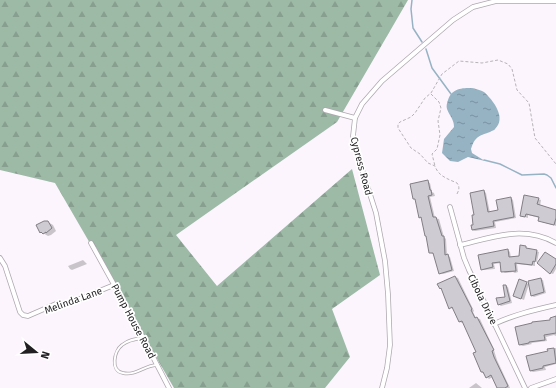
<svg xmlns="http://www.w3.org/2000/svg" width="556" height="388" viewBox="0 0 556 388" font-family="'Fira Sans',sans-serif">
<style>
.forest{fill:url(#forest-firs)}
.water{fill:url(#water-ripples)}
.shadow{fill:#0003}
.lines{fill:none;stroke-linecap:round;stroke-linejoin:round}
.stream{stroke:#96b3c4;stroke-width:1.5}
.building{fill:#cfcbd3;stroke:#827e86}
.lane-casing{stroke:#ada7ae;stroke-width:3.5}
.street-casing{stroke:#ada7ae;stroke-width:5.5}
.path{stroke:#b7b2b8;stroke-width:1;stroke-dasharray:3 2;stroke-linecap:butt}
.lane{stroke:#fff;stroke-width:2}
.street{stroke:#fff;stroke-width:4}
.labels{text-anchor:middle;stroke-width:3.5;stroke-linejoin:round;paint-order:stroke}
.street-label{font-size:10px;fill:#211f22;stroke:#fff}
</style>
<defs>
<pattern id="forest-firs" width="22" height="20" patternUnits="userSpaceOnUse"><rect width="22" height="20" fill="#9dbaa7"/><path d="M5 1l3.5 6h-7zM16 11l3.5 6h-7z" fill="#879f8f"/></pattern>
<pattern id="water-ripples" width="26" height="14" patternUnits="userSpaceOnUse"><rect width="26" height="14" fill="#96b3c4"/><path d="M2 4q2-2 4 0t4 0M15 11q2-2 4 0t4 0" fill="none" stroke="#7a919f"/></pattern>
</defs>
<rect width="100%" height="100%" fill="#fcf5fd"/>
<polygon class="forest" points="0,0 408,0 337,122 176,235 217,286 352,169 380,275 332,309 350,357 325,388 174,388 55,183 0,170"/>
<path class="water" d="M472 88C476 89 481 90 484 92 493 100 507 118 495 129 495 130 491 131 490 132 478 136 475 137 471 149L472 153 485 161 468 157 458 162 450 161 442 153 444 139 454 127C454 119 450 117 447 109 446 106 447 103 448 100 452 88 462 88 472 88Z"/>
<g class="shadow">
<polygon points="428,182 430,183 432,192 434,193 435,196 430,197 435,218 439,219 444,237 446,239 447,255 450,257 454,271 443,274 440,273 434,254 430,253 423,219 420,217 416,200 414,199"/>
<polygon points="484,191 486,193 490,213 499,211 511,198 513,200 516,218 495,222 496,228 475,231 472,230 475,226 476,215"/>
<polygon points="538,199 541,200 540,206 556,211 556,226 542,222 540,218 528,215 528,218 521,216"/>
<polygon points="48,222 53,225 56,231 51,235 48,236 41,232 37,225"/>
<polygon points="521,246 539,252 537,262 535,261 535,266 517,264 518,272 515,273 513,272 505,273 502,271 501,263 494,264 495,269 484,270 482,269 508,250 510,252 511,258 519,256"/>
<polygon points="83,260 87,264 72,270 70,269 68,266"/>
<polygon points="556,260 556,269 553,274 550,273"/>
<polygon points="455,277 458,278 474,311 473,312 476,318 480,319 493,347 497,360 510,388 498,388 493,377 489,379 482,372 478,352 464,322 462,323 460,322 454,309 450,308 443,289 441,288 439,285"/>
<polygon points="540,279 543,280 546,293 534,297 532,296"/>
<polygon points="526,283 529,284 524,300 517,297"/>
<polygon points="506,286 508,287 512,303 501,306 498,304 506,297"/>
<polygon points="556,317 556,336 554,335 546,337 547,341 531,343 532,344 523,346 520,345"/>
<polygon points="556,348 556,364 545,367 546,370 533,372 531,371 549,352 549,350"/>
<polygon points="476,383 482,388 469,388"/>
</g>
<g class="lines">
<g class="stream">
<polyline points="412,0 411,9 413,28 422,42"/>
<polyline points="426,49 432,68 451,94"/>
<polyline points="484,160 500,164 522,175 544,174 547,175 551,178 556,188"/>
</g>
</g>
<g class="building">
<polygon points="428,180 430,190 431,190 432,195 428,196 433,217 436,217 442,236 444,236 445,255 448,254 452,270 439,274 433,253 429,253 426,236 425,236 421,217 419,218 415,199 413,199 410,184"/>
<polygon points="484,190 488,212 498,210 496,200 511,197 514,217 493,221 494,226 472,230 471,225 473,225 472,215 474,215 470,193"/>
<polygon points="524,195 539,198 537,204 556,210 556,218 554,225 538,221 539,217 526,214 525,217 520,216"/>
<polygon points="44,221 48,221 52,228 46,233 46,232 43,234 41,232 40,233 36,225"/>
<polygon points="520,245 526,246 526,248 537,250 535,262 533,261 532,265 515,263 516,271 501,272 500,262 492,263 493,267 481,270 478,255 508,249 509,257 519,256"/>
<polygon points="545,252 556,259 556,264 550,274 537,263"/>
<polygon points="455,276 472,309 471,310 475,318 477,317 494,350 492,351 494,357 508,386 505,388 497,388 491,375 486,378 483,372 481,372 473,353 476,352 462,321 459,322 452,307 449,309 441,288 440,289 437,284"/>
<polygon points="541,278 544,292 531,296 528,281"/>
<polygon points="519,279 527,282 521,299 513,296"/>
<polygon points="503,285 506,285 510,301 498,305 496,298 505,297"/>
<polygon points="556,316 556,333 544,335 545,340 529,342 529,343 519,345 515,327 532,323 532,322 550,320 550,318"/>
<polygon points="554,348 556,363 543,366 543,368 530,371 526,356 548,351 547,349"/>
</g>
<g class="lines">
<g class="lane-casing">
<path id="lane" d="M142 338C135 339 128 340 122 345 114 351 110 371 123 373 135 376 144 366 156 365"/>
</g>
<g class="street-casing">
<g id="street">
<polyline points="325,110 355,118"/>
<polyline points="450,207 464,258 469,270 525,388"/>
<polyline points="91,243 137,326 169,388"/>
<path d="M460 245C494 237 523 225 556 243"/>
<polyline points="0,258 5,266 20,312 23,315 28,316 58,303 67,304 72,302 114,285"/>
<path d="M494 324C516 314 534 310 556 305"/>
<polyline points="382,388 387,368 390,345 388,294 385,261 376,213 360,163 353,136 355,118 362,104 382,81 453,20 473,7 496,1 556,1"/>
<polyline points="531,388 556,379"/>
</g>
</g>
<g class="path">
<polyline points="431,94 439,102 441,108 438,121 440,135 437,149 432,154 435,166"/>
<path d="M457 194C459 190 460 187 457 183 448 179 438 176 435 166L428 163 420 154 411 148 398 128V124L400 122 411 117 415 113 425 98 431 93 442 74 459 61 482 63 498 60 508 64 512 69 517 90 529 103 535 138 556 164"/>
</g>
<use href="#lane" class="lane"/>
<use href="#street" class="street"/>
</g>
<g class="labels">
<g class="street-label">
<text transform="translate(362 166) rotate(75)" y="4">Cypress Road</text>
<text transform="translate(483 299) rotate(64)" y="4">Cibola Drive</text>
<text transform="translate(73 300) rotate(-20)" y="4">Melinda Lane</text>
<text transform="translate(134 321) rotate(62)" y="4">Pump House Road</text>
</g>
</g>
<g transform="translate(36 352) rotate(108)" stroke="#ffffff" stroke-width="3" paint-order="stroke">
<path d="M0-3L7 15L0 10L-7 15Z" fill="#211f22"/>
<text y="-6" font-size="11" font-weight="bold" text-anchor="middle" fill="#211f22">N</text>
</g>
</svg>
